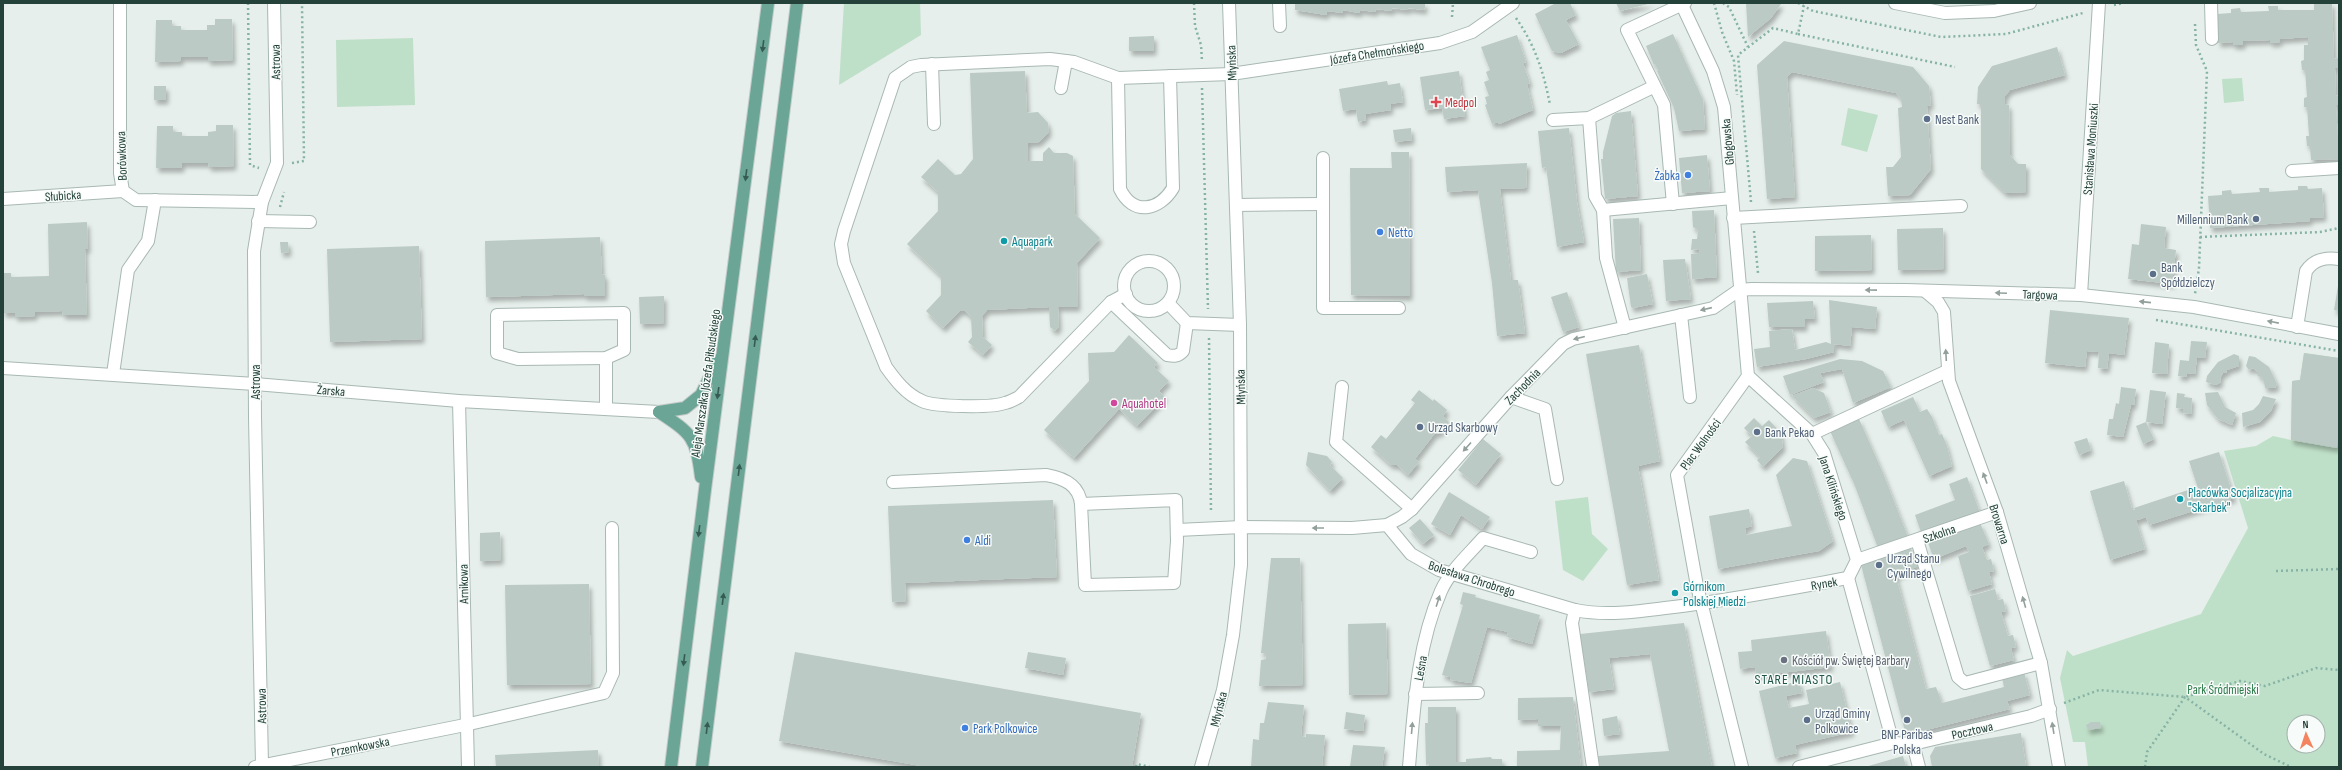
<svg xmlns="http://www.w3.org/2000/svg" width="2342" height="770" viewBox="0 0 2342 770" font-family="'Sofia Sans Condensed',sans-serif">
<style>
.green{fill:#bfe0c8;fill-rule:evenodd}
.building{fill:#bbcac4;filter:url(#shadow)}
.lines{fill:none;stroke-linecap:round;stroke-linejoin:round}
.minor-casing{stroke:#a8b8b2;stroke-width:14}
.major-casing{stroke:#c2cac8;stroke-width:14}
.path{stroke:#86b3a5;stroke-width:2.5;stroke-dasharray:2 3;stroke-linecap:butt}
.minor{stroke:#fff;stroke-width:12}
.major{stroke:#6aa596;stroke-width:12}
.oneway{fill:#365b51}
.oneway2{fill:#92a09c}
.health-dot{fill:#e0444e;stroke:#f7fbf9;stroke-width:1.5}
.service-dot{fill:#5c6f8a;stroke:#f7fbf9;stroke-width:1.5}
.shop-dot{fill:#3f7fe0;stroke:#f7fbf9;stroke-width:1.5}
.culture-dot{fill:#0f9aa8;stroke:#f7fbf9;stroke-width:1.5}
.hotel-dot{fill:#d1479c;stroke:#f7fbf9;stroke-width:1.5}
.worship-dot{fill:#6b7280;stroke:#f7fbf9;stroke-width:1.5}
.labels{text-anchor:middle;stroke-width:3;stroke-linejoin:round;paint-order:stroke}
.street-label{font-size:13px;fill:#24423a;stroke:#f7fbf9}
.health-label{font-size:13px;fill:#be3a42;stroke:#f7fbf9;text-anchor:start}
.service-label{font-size:13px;fill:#4e5e75;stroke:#f7fbf9;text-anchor:start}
.shop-label{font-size:13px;fill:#366cbe;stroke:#f7fbf9;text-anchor:start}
.culture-label{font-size:13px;fill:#0d838f;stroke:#f7fbf9;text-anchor:start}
.hotel-label{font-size:13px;fill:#b23c85;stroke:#f7fbf9;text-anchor:start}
.worship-label{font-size:13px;fill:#5b616d;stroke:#f7fbf9;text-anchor:start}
.park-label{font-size:13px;fill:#2d7a4b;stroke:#f7fbf9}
.neighbourhood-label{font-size:14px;letter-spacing:1px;fill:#1f5548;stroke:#f7fbf9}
</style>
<defs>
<filter id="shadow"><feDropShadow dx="2.5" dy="4.5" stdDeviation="2" flood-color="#0004"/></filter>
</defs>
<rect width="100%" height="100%" fill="#e6efeb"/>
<g class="green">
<polygon points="844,3 920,3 921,35 839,85"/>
<polygon points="413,38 415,105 337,107 336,40"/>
<polygon points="2242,78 2244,101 2224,103 2222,79"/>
<polygon points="1848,108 1878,115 1867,152 1841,145"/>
<path d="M2304 353 2339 358V767H2088L2085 742H2073L2060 678 2067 650 2073 656 2201 614 2248 528 2224 451 2256 446 2273 436 2291 440 2292 381 2300 380ZM2294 722H2318V746H2294Z"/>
<polygon points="1588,497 1592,534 1608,549 1583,581 1563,570 1555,501"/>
</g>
<g class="building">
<polygon points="1295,3 1425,3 1425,7 1424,10 1408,8 1408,10 1392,8 1392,11 1376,9 1375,12 1360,10 1359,13 1343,10 1343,13 1327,11 1326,15 1295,10"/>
<polygon points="1556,3 1570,3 1576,15 1566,20 1579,44 1561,53 1552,51 1535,14"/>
<polygon points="1616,3 1652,3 1620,11"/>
<polygon points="1746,3 1776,3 1781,4 1771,18 1748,37"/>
<polygon points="2314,3 2332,3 2334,59 2338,58 2338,68 2335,68 2336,96 2339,95 2339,105 2336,105 2339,159 2311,160 2310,146 2307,146 2306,136 2309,136 2307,107 2304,107 2304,98 2307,97 2305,70 2302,70 2301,61 2304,60 2304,45 2308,45 2308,37 2280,39 2280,42 2270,43 2270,40 2243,41 2243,45 2233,45 2233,42 2218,43 2217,14 2231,13 2231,9 2240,8 2241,12 2269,11 2268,6 2278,6 2278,10 2314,10"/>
<polygon points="215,19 232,19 233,60 208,61 208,57 181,57 181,61 155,62 156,20 172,20 172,26 181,26 181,30 207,30 207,25 215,25"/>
<polygon points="1673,34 1703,100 1705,129 1679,131 1674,108 1657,71 1658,70 1655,64 1654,65 1646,46"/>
<polygon points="1517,35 1526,62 1523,63 1530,83 1527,84 1533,110 1499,124 1498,122 1492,124 1485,105 1487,104 1485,97 1489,96 1484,82 1489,80 1486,72 1490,70 1481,47"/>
<polygon points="1154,36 1154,51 1129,51 1129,37"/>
<polygon points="1784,41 1913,67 1929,86 1931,105 1927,106 1931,169 1910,195 1888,196 1886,167 1893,167 1901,157 1898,108 1902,107 1901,99 1896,93 1792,72 1787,77 1795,197 1767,199 1757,65"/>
<polygon points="2057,47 2065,75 2010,90 2005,96 2005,104 2009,105 2010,155 2018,164 2026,164 2026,192 2005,193 1981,169 1981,104 1977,104 1978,87 1992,66"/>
<polygon points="1025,71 1027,113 1038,112 1048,123 1049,132 1039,142 1028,143 1028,161 1043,161 1043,153 1049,147 1054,153 1067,153 1073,156 1075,214 1100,238 1077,263 1078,307 1058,307 1059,327 1055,331 1050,327 1049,307 987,310 982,316 983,337 992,345 983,355 968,342 972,337 971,317 965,311 960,311 943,328 926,311 941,295 941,276 907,244 938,211 938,192 921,177 938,159 955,175 961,174 973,159 970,73"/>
<polygon points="1459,71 1465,116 1444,119 1442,108 1425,110 1420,77"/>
<polygon points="1387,81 1388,85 1400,83 1403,102 1390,104 1391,110 1365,114 1366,120 1358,122 1356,109 1343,111 1339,89"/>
<rect x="154" y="86" width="12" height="14"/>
<polygon points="1631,111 1638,196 1605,199 1601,159 1603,159 1603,152 1612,116 1616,113"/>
<polygon points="216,125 233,125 234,166 209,167 208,163 182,163 182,168 156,168 157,126 173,126 173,132 182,132 182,136 208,136 208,132 216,131"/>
<polygon points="1411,128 1412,140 1395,142 1393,130"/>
<polygon points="1569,128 1577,202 1584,242 1557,247 1546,167 1542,168 1538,131"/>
<polygon points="1391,152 1409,152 1410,296 1351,295 1350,168 1392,168"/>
<polygon points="1707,155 1710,191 1682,193 1679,158"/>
<polygon points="1527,163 1526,188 1500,189 1511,280 1518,280 1525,333 1497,336 1492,283 1478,190 1447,192 1445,167"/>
<polygon points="2298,186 2307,186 2308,189 2322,188 2324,217 2310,218 2310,221 2210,228 2208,196 2222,195 2222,191 2231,190 2232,194 2260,192 2259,188 2269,188 2269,192 2298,190"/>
<polygon points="1714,210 1717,277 1692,279 1691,254 1699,253 1699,249 1691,250 1692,239 1697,239 1698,230 1693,227 1692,211"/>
<polygon points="1639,218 1641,270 1616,272 1613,219"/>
<polygon points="87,222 88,249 85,249 87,315 63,315 62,311 35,312 35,316 15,317 15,313 3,313 3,273 11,273 11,277 49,276 48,224"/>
<polygon points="2141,224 2166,227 2164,248 2176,250 2172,284 2128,279 2132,244 2139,245"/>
<polygon points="1943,228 1944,269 1898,270 1897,229"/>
<polygon points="1871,235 1872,270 1815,271 1815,236"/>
<polygon points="600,237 602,274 605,275 605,296 584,296 584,294 486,297 485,241"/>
<polygon points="280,242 288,242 289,252 281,253"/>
<polygon points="419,246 422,339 330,342 327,249"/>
<polygon points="1685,259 1691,299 1666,301 1663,260"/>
<polygon points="1647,274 1653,304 1633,308 1631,307 1627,278"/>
<polygon points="2338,286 2339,286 2339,311 2334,310"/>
<polygon points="1567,292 1579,327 1563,332 1551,297"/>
<polygon points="664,296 664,323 640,324 639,297"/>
<polygon points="1829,300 1877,307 1875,329 1852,327 1850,346 1834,344 1834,352 1806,359 1757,367 1754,349 1770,347 1769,331 1792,329 1795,350 1826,342 1831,344"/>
<polygon points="1813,301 1815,319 1805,319 1805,327 1769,327 1767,303"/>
<polygon points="2050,310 2129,318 2124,355 2109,353 2107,369 2098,368 2099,352 2087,351 2085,367 2045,363"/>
<polygon points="1129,335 1158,363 1154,367 1169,381 1159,391 1165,397 1137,426 1119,409 1074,458 1044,430 1089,381 1088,353 1114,352"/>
<polygon points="2191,341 2207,342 2205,358 2197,357 2195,374 2187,373 2186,377 2178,376 2180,360 2189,361"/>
<polygon points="2155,342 2169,344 2167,374 2152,373"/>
<polygon points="1639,345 1660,461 1638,466 1659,580 1627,585 1586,354"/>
<polygon points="2304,353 2339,358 2339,435 2337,448 2291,440 2292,381 2300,380"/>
<polygon points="2234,354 2239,356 2239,366 2227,370 2226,373 2223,373 2220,378 2221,382 2216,385 2206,382 2207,376 2218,362"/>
<polygon points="2249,356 2255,357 2269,367 2277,384 2275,388 2265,388 2264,382 2261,376 2258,376 2258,372 2253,368 2249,370 2246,366"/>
<polygon points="1840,359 1862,361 1883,371 1891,387 1853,403 1842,369 1820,373 1824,382 1790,395 1783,376"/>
<polygon points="2121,387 2136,389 2134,405 2131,405 2123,437 2107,435 2109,419 2113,419 2116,403 2119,404"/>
<polygon points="1813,388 1824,393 1831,412 1814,418 1792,396"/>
<polygon points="1419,390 1433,401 1434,399 1447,410 1443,416 1449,422 1438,434 1436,432 1415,459 1419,462 1408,475 1397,465 1391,465 1371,447 1381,435 1386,439 1415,403 1411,400"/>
<polygon points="2150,390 2166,392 2162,424 2146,422"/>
<polygon points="2218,392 2225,407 2236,413 2232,425 2218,419 2207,405 2205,393"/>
<polygon points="2177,393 2185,394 2184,397 2192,398 2191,414 2183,413 2183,409 2176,408"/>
<polygon points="2263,396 2276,399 2271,411 2260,422 2243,427 2242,413 2253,410 2259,404"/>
<polygon points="1913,397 1920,412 1927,409 1932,417 1939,435 1942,434 1947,446 1952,466 1929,476 1904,420 1888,427 1881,411"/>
<polygon points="1754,418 1762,426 1769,420 1781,433 1783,447 1763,467 1757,460 1760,457 1745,442 1752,436 1744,428"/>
<polygon points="1859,419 1883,473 1908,537 1878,548 1855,486 1830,431"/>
<polygon points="2146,422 2154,439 2143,444 2136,426"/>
<polygon points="2087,438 2091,450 2079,455 2074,442"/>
<polygon points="1483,439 1501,454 1476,485 1458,470"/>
<polygon points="1308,452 1327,456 1332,462 1330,465 1343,478 1330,491 1306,465"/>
<polygon points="2219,452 2234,498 2149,525 2146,517 2138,520 2138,519 2136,520 2145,549 2110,560 2090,491 2124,481 2132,509 2135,510 2134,508 2194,488 2199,491 2189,461"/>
<polygon points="1793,458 1807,461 1833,541 1819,551 1718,569 1709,516 1749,509 1752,526 1745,528 1746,535 1792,526 1776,475"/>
<polygon points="1967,477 1980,513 1922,535 1915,515 1955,500 1949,484"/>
<polygon points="1449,492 1490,517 1482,529 1461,515 1450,535 1431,524"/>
<polygon points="1053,500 1057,577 905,583 906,601 892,602 888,506"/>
<polygon points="1420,519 1434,535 1423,544 1409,528"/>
<polygon points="1980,523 1989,544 1982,547 1987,560 1991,559 1994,571 1989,572 1992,584 1968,591 1958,556 1969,552 1966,546 1934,559 1928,543"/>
<polygon points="500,532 501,560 480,561 480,533"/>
<polygon points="1910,546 1918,566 1896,576 1926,689 1936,687 1942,703 2004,687 2002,678 2024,672 2030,695 2007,701 2010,709 1906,735 1861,565"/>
<polygon points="1271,558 1300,558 1303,685 1259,686 1261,660 1266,659 1265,653 1261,653"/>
<polygon points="589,584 591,684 507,685 505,585"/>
<polygon points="1995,589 1998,600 2003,599 2006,611 2001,612 2008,636 2013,635 2016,647 2011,648 2014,660 1990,666 1970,596"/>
<polygon points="1463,592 1476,595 1475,597 1540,615 1532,644 1507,637 1508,632 1487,627 1471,683 1451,680 1450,677 1442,675 1463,605 1460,604"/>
<polygon points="1386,623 1388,694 1349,695 1348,624"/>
<polygon points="1684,623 1712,767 1600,767 1598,756 1669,751 1671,761 1650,654 1609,658 1614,689 1589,692 1580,634"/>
<polygon points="1826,631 1831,667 1756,676 1755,667 1740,669 1738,652 1752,651 1751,640"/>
<polygon points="795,652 1141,713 1132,767 927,767 779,741"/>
<polygon points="1028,652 1066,658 1063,675 1025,668"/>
<polygon points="1799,681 1802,693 1786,696 1789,708 1809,704 1806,690 1840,682 1852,732 1795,745 1797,753 1775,758 1759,691"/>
<polygon points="1573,697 1581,767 1517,767 1517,751 1560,750 1561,726 1538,726 1538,719 1518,720 1518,698"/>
<polygon points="1268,702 1304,705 1301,736 1306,737 1306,734 1325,735 1322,767 1251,767 1253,739 1259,740 1260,723 1264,723"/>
<polygon points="1428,707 1456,707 1456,762 1466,762 1466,759 1491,757 1492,759 1502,759 1503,767 1429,767 1429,764 1426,765 1425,723 1428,723"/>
<polygon points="1346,712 1365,715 1363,731 1344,729"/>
<polygon points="1617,716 1620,734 1604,736 1602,719"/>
<polygon points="2091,722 2100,722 2101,728 2088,730 2086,725"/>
<polygon points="2021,733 2026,767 1932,767 1930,756 1935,747"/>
<polygon points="1353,745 1385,747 1382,767 1350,767"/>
<polygon points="598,750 599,767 496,767 495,755"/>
<polygon points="1903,756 1906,767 1865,767"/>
</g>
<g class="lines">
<g class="minor-casing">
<g id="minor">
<polyline points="120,3 120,173 123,191 136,200 262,202"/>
<polyline points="1279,3 1280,26"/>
<polyline points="1681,3 1713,71 1724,107 1748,376 1677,475 1697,586 1742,767"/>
<polyline points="1895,3 1945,13 1994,11 2030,3"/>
<polyline points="2211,3 2212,39"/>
<polyline points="932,64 934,124"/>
<path d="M1118 78 1120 189C1133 216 1159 211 1173 188L1170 76"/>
<polyline points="1061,88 1066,61"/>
<polyline points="1589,118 1595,196 1603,210 1606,258 1625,328"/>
<polyline points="1553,120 1589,118 1653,87"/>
<polyline points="1323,158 1323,308 1399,308"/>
<polyline points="2292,171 2339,168"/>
<polyline points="3,199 123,191"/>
<polyline points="1673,204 1664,105 1627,30 1685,3"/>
<polyline points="1236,205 1323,204"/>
<polyline points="1603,210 1732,198"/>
<polyline points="1733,218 1961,206"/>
<polyline points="258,221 310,222"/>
<circle cx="1149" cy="286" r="25"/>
<polyline points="1925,291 1938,302 1944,312 1949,381 1997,512 2041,663 2059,767"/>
<path d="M1126 294 1111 302 1019 397C1015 399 1010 402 1005 403 991 408 935 407 922 401 906 394 896 381 886 367L844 263 841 244 844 231 895 78 911 67 921 65 1050 59 1074 62 1118 78 1231 74 1440 43 1472 32 1513 3"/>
<polyline points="2081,295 2099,3"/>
<path d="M1111 302 1167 355C1173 356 1178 357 1183 351L1187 323"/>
<polyline points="1168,303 1187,323 1240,325"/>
<polygon points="624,313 624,350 606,358 518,359 497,353 497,315"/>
<polyline points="1681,315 1690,397"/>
<path d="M2297 327 2306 271C2314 259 2325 257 2339 259"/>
<polyline points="3,368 255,384 459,401 659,412"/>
<polyline points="113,374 128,270 148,241 155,200"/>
<polyline points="1748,376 1812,434 1824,453 1857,560 1848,578"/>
<polyline points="1342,387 1336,442 1412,509"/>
<polyline points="1511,397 1545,409 1557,479"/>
<polyline points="459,401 468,767"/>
<polyline points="606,409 606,358"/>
<polyline points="1812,434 1947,371"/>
<path d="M893 482 1046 475C1064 478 1079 485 1081 504"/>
<polygon points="1176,500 1177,541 1174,583 1085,585 1081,504"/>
<polyline points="1387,525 1411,554 1439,570 1575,610 1572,623 1593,767"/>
<polyline points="1177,530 1242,527 1352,528 1387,525 1402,517 1412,509 1511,397 1563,344 1573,339 1713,308 1739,290 1752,289 1906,290 2081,295 2194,307 2339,334"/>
<polyline points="1917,540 1958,677 1965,683 2041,663"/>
<polyline points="1857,560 1997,512"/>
<polyline points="1848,578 1893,743"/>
<path d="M1575 610C1605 616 1635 612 1665 608 1727 601 1787 589 1848 578"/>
<polyline points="1415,694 1478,693"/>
<polyline points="1913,744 1919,767"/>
<polyline points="262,765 255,417 254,251 262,202 277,163 274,3"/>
<polyline points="255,767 465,725 604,693 613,673 612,528"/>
<polyline points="1201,767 1223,690 1233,635 1241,565 1240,325 1229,3"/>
<path d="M1409 767C1414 708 1417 646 1441 591 1450 571 1468 555 1483 538L1531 552"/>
<polyline points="1799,767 1893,743 1913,744 2031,716 2050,709"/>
</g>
</g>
<g class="major-casing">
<g id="major">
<polyline points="659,412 685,408 701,395 718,360"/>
<path d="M659 412C692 434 696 437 701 477"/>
<path d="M671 767C701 512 735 258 768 3"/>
<polyline points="702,767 797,3"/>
</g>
</g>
<g class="path">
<polyline points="248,3 250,165 259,168"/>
<polyline points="1194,3 1195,26 1201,45 1202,61"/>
<polyline points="1714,3 1722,32 1734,61 1737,95"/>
<polyline points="1723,3 1729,7 1748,47"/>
<polyline points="1798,3 1813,11 1941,37 2006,34 2083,13"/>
<polyline points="2114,5 2124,3"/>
<polyline points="1452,17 1453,3"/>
<path d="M1516 18C1535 45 1544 73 1550 105"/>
<polyline points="2195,24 2196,45 2207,71 2199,268 2195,294"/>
<polyline points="1798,34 1955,67"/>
<polyline points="1202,88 1208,309"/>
<polyline points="292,163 304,161 302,3"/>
<polyline points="1751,202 1738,55 1773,28 1798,34 1804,6"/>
<polyline points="280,207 284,192"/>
<polyline points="1754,231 1758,273"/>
<polyline points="2200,237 2320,232 2339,228"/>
<polyline points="2156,320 2339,351"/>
<polyline points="1209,338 1211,513"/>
<polyline points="2276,571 2339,569"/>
<polyline points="2064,703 2099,690 2185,697 2240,681 2265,686 2316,668 2339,670"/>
<polyline points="1136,767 1137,764 1150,767"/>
<polyline points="2145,767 2147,752 2185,697 2264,754 2291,767"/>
</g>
<use href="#minor" class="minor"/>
<use href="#major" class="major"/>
</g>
<defs><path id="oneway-solid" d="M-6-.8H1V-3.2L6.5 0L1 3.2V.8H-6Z"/></defs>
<g class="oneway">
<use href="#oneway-solid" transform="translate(763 46) rotate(97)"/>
<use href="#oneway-solid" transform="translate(746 175) rotate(97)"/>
<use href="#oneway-solid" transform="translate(755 341) rotate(-83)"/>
<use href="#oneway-solid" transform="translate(718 393) rotate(98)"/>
<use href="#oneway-solid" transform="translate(739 470) rotate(-83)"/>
<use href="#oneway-solid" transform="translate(699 531) rotate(97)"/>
<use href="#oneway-solid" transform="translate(723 599) rotate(-83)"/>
<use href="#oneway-solid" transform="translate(684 660) rotate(97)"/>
<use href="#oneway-solid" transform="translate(707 728) rotate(-83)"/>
</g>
<g class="oneway2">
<use href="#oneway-solid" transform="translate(1871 290) rotate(-179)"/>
<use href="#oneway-solid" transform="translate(2001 293) rotate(-178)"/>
<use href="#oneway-solid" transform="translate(2145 302) rotate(-174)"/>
<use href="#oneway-solid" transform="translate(1706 309) rotate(167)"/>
<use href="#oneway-solid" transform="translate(2273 322) rotate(-169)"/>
<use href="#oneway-solid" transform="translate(1579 338) rotate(166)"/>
<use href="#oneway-solid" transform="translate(1946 355) rotate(-93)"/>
<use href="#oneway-solid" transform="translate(1467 447) rotate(132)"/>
<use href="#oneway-solid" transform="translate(1985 478) rotate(-110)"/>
<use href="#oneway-solid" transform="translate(1318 528) rotate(-180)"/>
<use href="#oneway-solid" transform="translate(1438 601) rotate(-72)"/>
<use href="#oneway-solid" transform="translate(2024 602) rotate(-106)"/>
<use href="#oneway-solid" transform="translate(1412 728) rotate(-85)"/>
<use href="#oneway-solid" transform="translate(2053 728) rotate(-99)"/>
</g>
<path class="health-dot" d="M1434 96h4v4h4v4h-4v4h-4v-4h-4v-4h4z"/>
<g class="service-dot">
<circle cx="1927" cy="119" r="4"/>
<circle cx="2256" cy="219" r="4"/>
<circle cx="2153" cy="274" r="4"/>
<circle cx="1420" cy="427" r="4"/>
<circle cx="1757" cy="432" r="4"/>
<circle cx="1879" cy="565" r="4"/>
<circle cx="1807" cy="720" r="4"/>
<circle cx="1907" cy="720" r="4"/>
</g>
<g class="shop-dot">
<circle cx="1688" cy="175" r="4"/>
<circle cx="1380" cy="232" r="4"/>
<circle cx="967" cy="540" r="4"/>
<circle cx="965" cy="728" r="4"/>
</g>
<g class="culture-dot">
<circle cx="1004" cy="241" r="4"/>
<circle cx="2180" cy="499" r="4"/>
<circle cx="1675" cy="593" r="4"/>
</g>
<circle class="hotel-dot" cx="1114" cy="403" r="4"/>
<circle class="worship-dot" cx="1784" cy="660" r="4"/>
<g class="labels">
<g class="street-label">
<text transform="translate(1377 52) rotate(-9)" y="5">Józefa Chełmońskiego</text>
<text transform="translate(275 62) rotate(-91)" y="5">Astrowa</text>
<text transform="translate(1231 63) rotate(-92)" y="5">Młyńska</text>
<text transform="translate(1727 142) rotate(-95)" y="5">Głogowska</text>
<text transform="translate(2090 149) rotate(-86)" y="5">Stanisława Moniuszki</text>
<text transform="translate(121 156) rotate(-92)" y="5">Borówkowa</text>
<text transform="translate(63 195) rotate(-4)" y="5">Słubicka</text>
<text transform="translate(2040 294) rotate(2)" y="5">Targowa</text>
<text transform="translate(255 382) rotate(-90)" y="5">Astrowa</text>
<text transform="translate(705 383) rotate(-82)" y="5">Aleja Marszałka Józefa Piłsudskiego</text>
<text transform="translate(1522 386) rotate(-46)" y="5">Zachodnia</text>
<text transform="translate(1240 387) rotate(-91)" y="5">Młyńska</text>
<text transform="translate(331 390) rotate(5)" y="5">Żarska</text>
<text transform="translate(1700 444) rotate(-54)" y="5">Plac Wolności</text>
<text transform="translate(1834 488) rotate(72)" y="5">Jana Kilińskiego</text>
<text transform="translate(2000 524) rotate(72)" y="5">Browarna</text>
<text transform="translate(1939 533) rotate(-19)" y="5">Szkolna</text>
<text transform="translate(1472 578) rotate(18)" y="5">Bolesława Chrobrego</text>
<text transform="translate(1824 583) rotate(-10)" y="5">Rynek</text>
<text transform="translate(463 584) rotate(-91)" y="5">Arnikowa</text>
<text transform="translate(1420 668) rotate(-79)" y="5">Leśna</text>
<text transform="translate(261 706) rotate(-91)" y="5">Astrowa</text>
<text transform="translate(1218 709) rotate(-76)" y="5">Młyńska</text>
<text transform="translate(1972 730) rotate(-13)" y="5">Pocztowa</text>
<text transform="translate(360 746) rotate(-11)" y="5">Przemkowska</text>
</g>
<g class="health-label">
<text x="1445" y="107">Medpol</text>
</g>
<g class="service-label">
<text x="1935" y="124">Nest Bank</text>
<text x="2248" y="224" text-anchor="end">Millennium Bank</text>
<text x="2161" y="272">Bank<tspan x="2161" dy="15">Spółdzielczy</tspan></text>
<text x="1428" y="432">Urząd Skarbowy</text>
<text x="1765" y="437">Bank Pekao</text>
<text x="1887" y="563">Urząd Stanu<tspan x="1887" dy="15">Cywilnego</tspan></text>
<text x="1815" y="718">Urząd Gminy<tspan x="1815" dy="15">Polkowice</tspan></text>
<text x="1907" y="739" text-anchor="middle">BNP Paribas<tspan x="1907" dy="15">Polska</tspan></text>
</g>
<g class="shop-label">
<text x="1680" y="180" text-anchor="end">Żabka</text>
<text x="1388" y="237">Netto</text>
<text x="975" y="545">Aldi</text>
<text x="973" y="733">Park Polkowice</text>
</g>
<g class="culture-label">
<text x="1012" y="246">Aquapark</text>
<text x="2188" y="497">Placówka Socjalizacyjna<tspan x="2188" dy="15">"Skarbek"</tspan></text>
<text x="1683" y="591">Górnikom<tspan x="1683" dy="15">Polskiej Miedzi</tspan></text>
</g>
<g class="hotel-label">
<text x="1122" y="408">Aquahotel</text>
</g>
<g class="worship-label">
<text x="1792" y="665">Kościół pw. Świętej Barbary</text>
</g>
<g class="park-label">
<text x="2223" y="694">Park Śródmiejski</text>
</g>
<g class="neighbourhood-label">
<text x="1794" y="684">STARE MIASTO</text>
</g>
</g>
<rect width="2342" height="770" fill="none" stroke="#24423a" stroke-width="8"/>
<g transform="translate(2306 734) rotate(357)"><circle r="19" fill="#f7fbf9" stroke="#a3b1ad"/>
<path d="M0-3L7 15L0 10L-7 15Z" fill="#f4845f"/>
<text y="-6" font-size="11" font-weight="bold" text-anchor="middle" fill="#24423a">N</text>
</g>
</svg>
